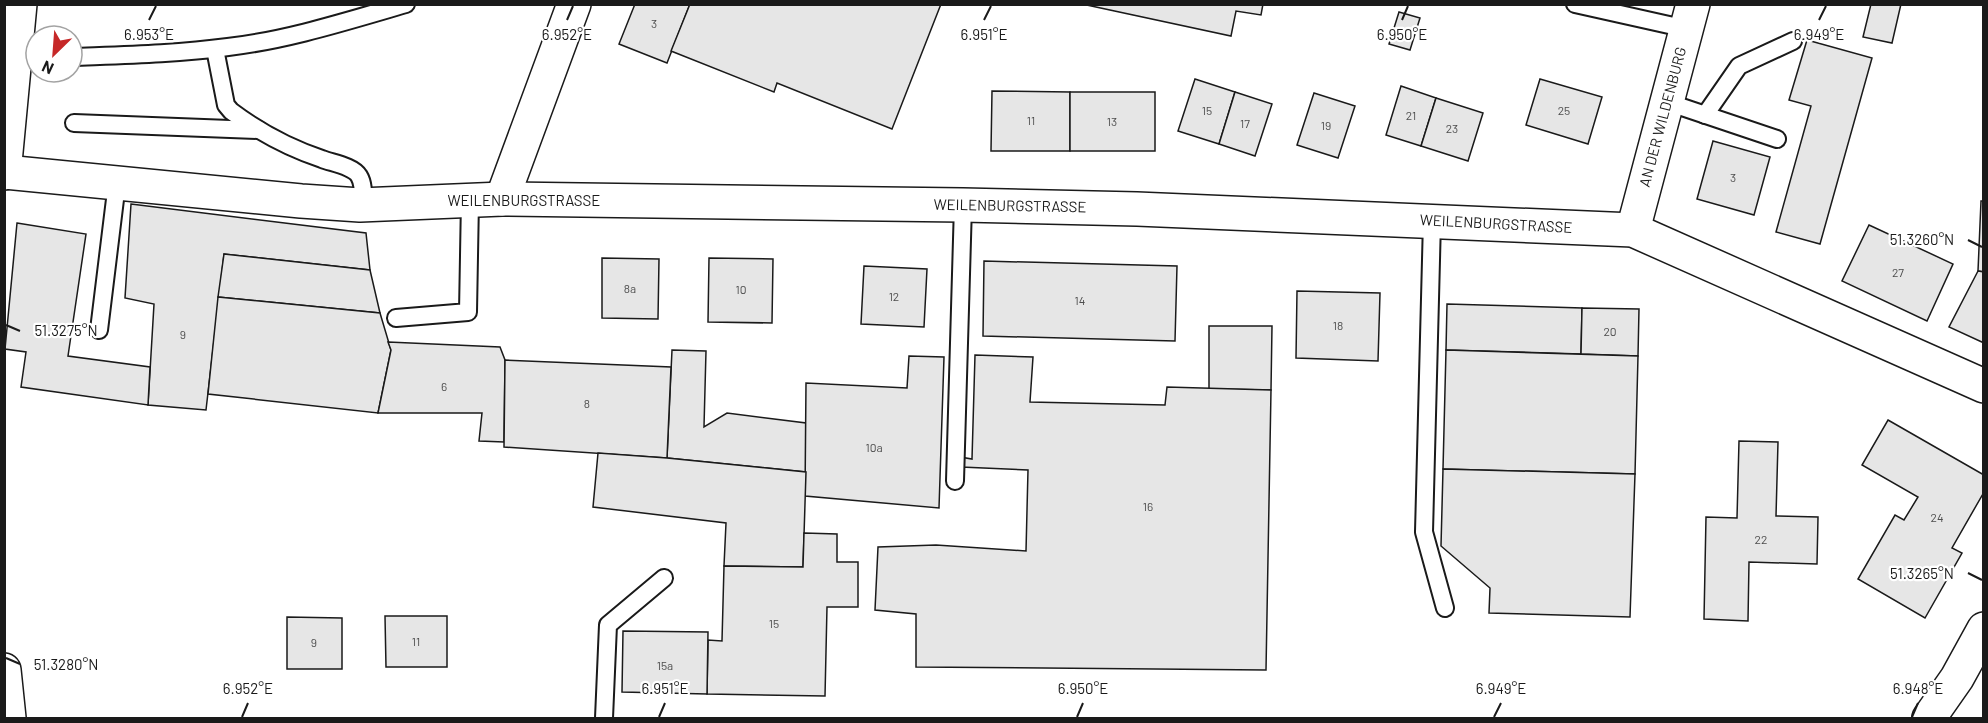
<svg xmlns="http://www.w3.org/2000/svg" width="1988" height="723" viewBox="0 0 1988 723" font-family="Barlow,sans-serif">
<style>
.building{fill:#e6e6e6;stroke:#1a1a1a;stroke-width:1.5}
.lines{fill:none;stroke-linecap:round;stroke-linejoin:round}
.lane-casing{stroke:#1a1a1a;stroke-width:20}
.street-casing{stroke:#1a1a1a;stroke-width:36}
.lane{stroke:#fff;stroke-width:16}
.street{stroke:#fff;stroke-width:33}
.ticks{fill:none;stroke:#1a1a1a;stroke-width:2}
.labels{text-anchor:middle;stroke-width:4.5;stroke-linejoin:round;paint-order:stroke}
.number-label{font-size:12px;fill:#4d4d4d}
.street-label{font-size:15px;fill:#1a1a1a;stroke:#fff}
.ticks-label{font-size:15px;text-anchor:middle;fill:#1a1a1a;stroke:#fff;stroke-width:4.5;stroke-linejoin:round;paint-order:stroke}
</style>
<rect width="100%" height="100%" fill="#fff"/>
<g class="building">
<polygon points="635,4 690,4 667,63 619,44"/>
<polygon points="690,4 941,4 892,129 777,83 774,92 671,51"/>
<polygon points="1082,4 1263,4 1261,15 1236,11 1231,36"/>
<polygon points="1871,4 1901,4 1892,43 1863,37"/>
<polygon points="1399,12 1420,18 1410,50 1389,44"/>
<polygon points="1807,40 1872,58 1820,244 1776,232 1811,106 1789,100"/>
<polygon points="1195,79 1235,92 1219,144 1178,131"/>
<polygon points="1540,79 1602,97 1588,144 1526,125"/>
<polygon points="1401,86 1436,98 1421,146 1386,135"/>
<polygon points="992,91 1070,92 1070,151 991,151"/>
<rect x="1070" y="92" width="85" height="59"/>
<polygon points="1235,92 1272,104 1255,156 1219,144"/>
<polygon points="1314,93 1355,106 1338,158 1297,145"/>
<polygon points="1436,98 1483,113 1468,161 1421,146"/>
<polygon points="1713,141 1770,157 1754,215 1697,199"/>
<polygon points="1981,201 1984,201 1984,272 1978,271"/>
<polygon points="131,204 366,233 370,270 224,254 206,410 148,405 154,304 125,298"/>
<polygon points="17,223 86,234 68,356 150,367 148,405 21,387 26,352 5,349"/>
<polygon points="1869,225 1953,264 1927,321 1842,281"/>
<polygon points="224,254 370,270 380,313 218,297"/>
<polygon points="602,258 659,259 658,319 602,318"/>
<polygon points="709,258 773,259 772,323 708,322"/>
<polygon points="984,261 1177,266 1175,341 983,336"/>
<polygon points="864,266 927,269 924,327 861,324"/>
<polygon points="1978,271 1984,272 1984,343 1949,327"/>
<polygon points="1297,291 1380,293 1378,361 1296,358"/>
<polygon points="218,297 380,313 391,350 378,413 208,394"/>
<polygon points="1447,304 1582,308 1581,354 1446,350"/>
<polygon points="1582,308 1639,309 1638,356 1581,354"/>
<polygon points="1209,326 1272,326 1271,390 1209,389"/>
<polygon points="388,342 500,347 505,360 504,442 479,441 482,413 378,413 391,350"/>
<polygon points="672,350 706,351 704,427 727,413 806,423 806,472 667,458"/>
<polygon points="1446,350 1638,356 1635,474 1443,469"/>
<polygon points="975,355 1033,357 1030,402 1165,405 1167,387 1271,390 1266,670 916,667 916,614 875,610 878,547 936,545 1026,551 1028,470 961,467 960,457 972,459"/>
<polygon points="909,356 944,357 939,508 805,496 806,383 907,388"/>
<polygon points="505,360 671,367 667,458 504,447"/>
<polygon points="1888,420 1984,475 1984,492 1952,548 1962,553 1925,618 1858,579 1895,515 1904,520 1918,497 1862,465"/>
<polygon points="1739,441 1778,442 1776,516 1818,517 1817,564 1749,562 1748,621 1704,619 1706,517 1737,518"/>
<polygon points="598,453 667,458 806,472 803,567 724,566 726,523 593,507"/>
<polygon points="1443,469 1635,474 1630,617 1489,613 1490,588 1441,546"/>
<polygon points="804,533 837,534 837,562 858,562 858,607 827,607 825,696 707,694 708,640 722,641 724,566 803,567"/>
<polygon points="385,616 447,616 447,667 386,667"/>
<polygon points="287,617 342,618 342,669 287,669"/>
<polygon points="623,631 708,632 707,694 622,692"/>
</g>
<g class="lines">
<g class="lane-casing">
<g id="lane">
<polyline points="1575,4 1687,29"/>
<path d="M215 49 226 105 231 111C259 132 289 148 322 159 332 163 353 166 359 176 364 184 363 196 363 204"/>
<path d="M72 57C124 55 176 54 228 47 288 40 347 21 406 4"/>
<polyline points="1667,102 1777,139"/>
<polyline points="1705,115 1739,66 1793,41"/>
<polyline points="74,123 259,130"/>
<polyline points="1432,221 1424,532 1445,608"/>
<polyline points="396,318 468,312 470,200"/>
<polyline points="99,330 117,183"/>
<polyline points="955,481 963,205"/>
<polyline points="604,718 608,625 664,578"/>
</g>
</g>
<g class="street-casing">
<g id="street">
<polyline points="5,172 301,201 360,205 502,199 963,205 1137,209 1633,230 1984,386"/>
<polyline points="4,173 20,4"/>
<polyline points="502,199 574,4"/>
<polyline points="1633,230 1693,4"/>
<polyline points="4,670 9,718"/>
<polyline points="1929,718 1957,678 1984,629"/>
</g>
</g>
<use href="#lane" class="lane"/>
<use href="#street" class="street"/>
</g>
<path class="ticks" d="M149 20 156 6M567 20 573 6M984 20 991 6M1402 20 1408 6M1819 20 1826 6M1968 240 1982 247M6 325 20 331M1968 573 1982 580M6 658 20 664M242 717 248 703M659 717 665 703M1077 717 1083 703M1494 717 1501 703M1912 717 1918 703"/>
<g class="labels">
<g class="number-label">
<text x="654" y="28">3</text>
<text x="1207" y="115">15</text>
<text x="1564" y="115">25</text>
<text x="1411" y="120">21</text>
<text x="1031" y="125">11</text>
<text x="1112" y="126">13</text>
<text x="1245" y="128">17</text>
<text x="1326" y="130">19</text>
<text x="1452" y="133">23</text>
<text x="1733" y="182">3</text>
<text x="1898" y="277">27</text>
<text x="630" y="293">8a</text>
<text x="741" y="294">10</text>
<text x="894" y="301">12</text>
<text x="1080" y="305">14</text>
<text x="1338" y="330">18</text>
<text x="1610" y="336">20</text>
<text x="183" y="339">9</text>
<text x="444" y="391">6</text>
<text x="587" y="408">8</text>
<text x="874" y="452">10a</text>
<text x="1148" y="511">16</text>
<text x="1937" y="522">24</text>
<text x="1761" y="544">22</text>
<text x="774" y="628">15</text>
<text x="416" y="646">11</text>
<text x="314" y="647">9</text>
<text x="665" y="670">15a</text>
</g>
<g class="street-label">
<text transform="translate(1663 117) rotate(-75)" y="5">AN DER WILDENBURG</text>
<text x="524" y="206">WEILENBURGSTRASSE</text>
<text transform="translate(1010 206) rotate(1)" y="5">WEILENBURGSTRASSE</text>
<text transform="translate(1496 224) rotate(3)" y="5">WEILENBURGSTRASSE</text>
</g>
</g>
<g class="ticks-label">
<text x="149" y="40">6.953°E</text>
<text x="567" y="40">6.952°E</text>
<text x="984" y="40">6.951°E</text>
<text x="1402" y="40">6.950°E</text>
<text x="1819" y="40">6.949°E</text>
<text x="1922" y="245">51.3260°N</text>
<text x="66" y="336">51.3275°N</text>
<text x="1922" y="579">51.3265°N</text>
<text x="66" y="670">51.3280°N</text>
<text x="248" y="694">6.952°E</text>
<text x="665" y="694">6.951°E</text>
<text x="1083" y="694">6.950°E</text>
<text x="1501" y="694">6.949°E</text>
<text x="1918" y="694">6.948°E</text>
</g>
<rect width="1988" height="723" fill="none" stroke="#1a1a1a" stroke-width="12"/>
<g transform="translate(54 54) rotate(205)"><circle r="28" fill="#ffffff" stroke="#a3a3a3" stroke-width="1.5"/>
<path d="M0-4.5L10 22L0 15L-10 22Z" fill="#c62828"/>
<text y="-9" font-size="16" font-weight="bold" text-anchor="middle" fill="#1a1a1a">N</text>
</g>
</svg>
